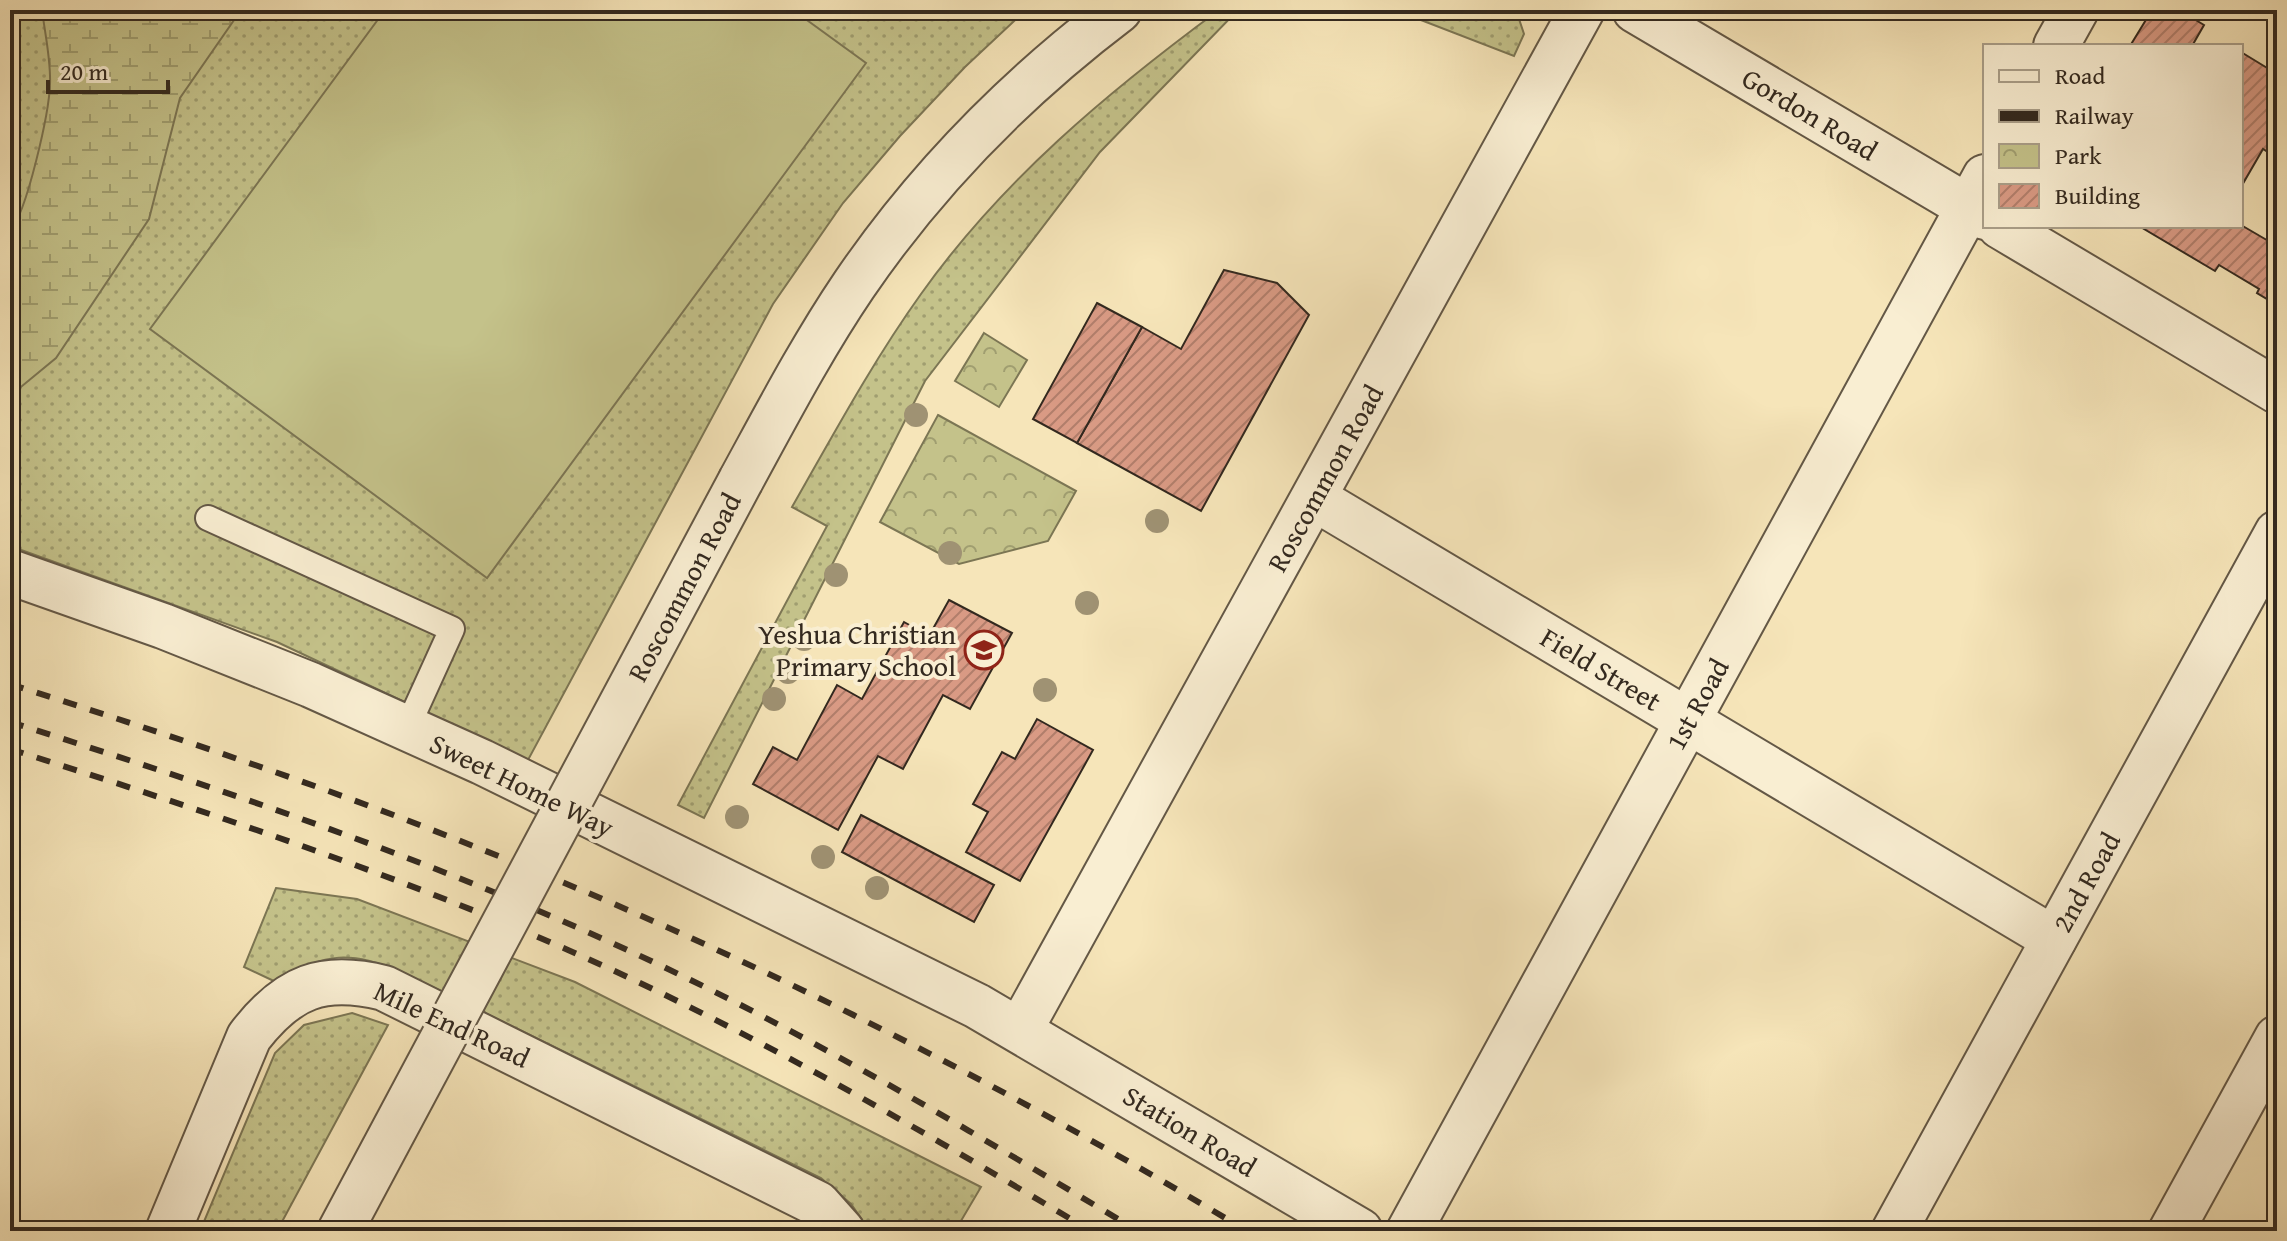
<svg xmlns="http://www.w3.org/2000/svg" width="2287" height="1241" viewBox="0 0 2287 1241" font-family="'Gentium Book Plus',serif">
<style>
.grass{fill:url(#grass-dots);stroke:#7c7654;stroke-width:2}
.wetland{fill:url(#wetland-marsh);stroke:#7c7654;stroke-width:2}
.park{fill:url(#park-crowns);stroke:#7c7654;stroke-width:2}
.garden{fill:#c4c28a;stroke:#7c7654;stroke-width:2}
.building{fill:url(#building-hatch);stroke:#33291f;stroke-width:2}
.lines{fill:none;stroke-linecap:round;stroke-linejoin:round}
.service-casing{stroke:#645846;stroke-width:28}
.minor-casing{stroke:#645846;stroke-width:48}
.tertiary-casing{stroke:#645846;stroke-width:48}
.service{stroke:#f9eed2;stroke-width:24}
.minor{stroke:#f9eed2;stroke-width:44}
.tertiary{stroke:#f9eed2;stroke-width:44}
.rail{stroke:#33291f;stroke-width:6;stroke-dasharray:14 14;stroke-linecap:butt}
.tertiary-bridge-casing{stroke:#645846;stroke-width:48;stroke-linecap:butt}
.tertiary-bridge{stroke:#f9eed2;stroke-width:44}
.tree{fill:#9f9273}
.labels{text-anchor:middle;stroke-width:8;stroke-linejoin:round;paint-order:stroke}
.street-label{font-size:28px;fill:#33291f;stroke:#f9eed2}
.poi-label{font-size:28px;fill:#33291f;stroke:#f9eed2;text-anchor:end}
</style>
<defs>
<pattern id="grass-dots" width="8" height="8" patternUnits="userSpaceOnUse" patternTransform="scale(2)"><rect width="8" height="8" fill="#c4c28a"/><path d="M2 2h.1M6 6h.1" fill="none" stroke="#a09e70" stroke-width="1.8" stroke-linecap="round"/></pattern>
<pattern id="wetland-marsh" width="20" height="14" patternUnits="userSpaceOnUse" patternTransform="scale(2)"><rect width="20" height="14" fill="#c4c28a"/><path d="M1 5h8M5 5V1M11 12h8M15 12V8" fill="none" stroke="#a09e70"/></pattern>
<pattern id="park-crowns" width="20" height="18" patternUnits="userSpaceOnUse" patternTransform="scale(2)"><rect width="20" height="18" fill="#c4c28a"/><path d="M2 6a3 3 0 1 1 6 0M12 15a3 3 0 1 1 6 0" fill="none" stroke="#a09e70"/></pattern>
<pattern id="building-hatch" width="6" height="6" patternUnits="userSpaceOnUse" patternTransform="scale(2)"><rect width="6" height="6" fill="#d99a84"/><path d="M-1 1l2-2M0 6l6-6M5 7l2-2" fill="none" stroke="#b17e6b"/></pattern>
</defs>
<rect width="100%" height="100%" fill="#f6e5b9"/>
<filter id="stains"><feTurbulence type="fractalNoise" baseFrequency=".0025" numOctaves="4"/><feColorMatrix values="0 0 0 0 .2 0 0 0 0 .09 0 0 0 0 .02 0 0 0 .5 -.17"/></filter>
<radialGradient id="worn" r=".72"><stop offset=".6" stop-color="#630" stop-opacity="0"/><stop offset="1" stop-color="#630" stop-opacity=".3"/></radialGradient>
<g class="grass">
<polygon points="10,10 1026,10 965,67 900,136 843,203 773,304 528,760 277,642 10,546"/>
<path d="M1219 10H1238L1100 152 925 381 704 818 678 805 827 526 792 507C833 435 873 361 921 294 1002 180 1108 92 1219 10Z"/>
<polygon points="1395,10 1516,10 1524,34 1514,56"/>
<path d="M276 888 357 899 575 982 981 1187 955 1231H870L851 1204 821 1178 404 973C351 951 326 951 276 982L244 967Z"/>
<polygon points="352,1013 388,1025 277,1231 200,1231 275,1053 304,1025"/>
</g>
<path class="wetland" d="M42 10H241L180 98 149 219 56 358 10 396V232C27 211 49 114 50 84 51 60 45 34 42 10Z"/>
<g class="park">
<polygon points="984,333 1027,360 999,407 955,381"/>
<polygon points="938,415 1076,491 1048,541 959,564 880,522"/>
</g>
<polygon class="garden" points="385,10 793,10 866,63 487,578 150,329"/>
<g class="building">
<polygon points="2152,10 2179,10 2204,25 2192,46 2130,46"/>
<polygon points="2241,52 2277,74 2277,158 2263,149 2241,187"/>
<polygon points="2241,225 2277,246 2277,305 2257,293 2259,289 2219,265 2215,271 2139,226"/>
<polygon points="1224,270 1277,283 1309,315 1201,511 1077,443 1142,327 1181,349"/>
<polygon points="1097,303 1142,327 1077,443 1033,419"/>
<polygon points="949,600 1012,633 970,709 943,695 903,769 878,756 838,830 753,784 773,747 797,760 837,685 862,699 904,622 929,636"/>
<polygon points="1037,719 1093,750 1020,881 966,852 988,812 973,804 1002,752 1015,759"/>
<polygon points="861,815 994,885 974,922 842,852"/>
</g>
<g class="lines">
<g class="service-casing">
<polyline id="service" points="208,518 452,629 407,728"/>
</g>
<g class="minor-casing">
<g id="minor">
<polyline points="1635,10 1985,217"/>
<polyline points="2056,46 2076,10"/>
<polyline points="2000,226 2277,391"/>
<polyline points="1314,498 2054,939"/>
<polyline points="10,572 163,626 311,685 482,762 977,1006 1360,1231"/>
<polyline points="1020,1030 1582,10"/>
<path d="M168 1231 249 1037C288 986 323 973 384 988L818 1204 842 1231"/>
<polyline points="1409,1231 1985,177"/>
<polyline points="1894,1231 2277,533"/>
<polyline points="2171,1231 2277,1038"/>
</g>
</g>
<g class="tertiary-casing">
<path id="tertiary" d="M741 480C777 414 812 347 854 285 927 178 1016 88 1119 10"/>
</g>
<use href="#service" class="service"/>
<use href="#minor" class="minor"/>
<use href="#tertiary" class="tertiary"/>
<g class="rail">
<path d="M10 684C166 734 321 785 473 846 741 951 1001 1083 1247 1231"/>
<path d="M10 722C222 789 433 860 636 954 809 1034 974 1133 1138 1231"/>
<path d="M10 749C199 809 387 871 568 950 750 1030 921 1130 1091 1231"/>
</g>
<g class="tertiary-bridge-casing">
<polyline id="tertiary-bridge" points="340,1231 741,480"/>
</g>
<use href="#tertiary-bridge" class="tertiary-bridge"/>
</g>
<g class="tree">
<circle cx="916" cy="415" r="12"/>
<circle cx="1157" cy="521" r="12"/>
<circle cx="950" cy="553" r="12"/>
<circle cx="836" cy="575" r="12"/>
<circle cx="1087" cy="603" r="12"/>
<circle cx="804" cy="639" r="12"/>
<circle cx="788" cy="672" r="12"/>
<circle cx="1045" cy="690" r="12"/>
<circle cx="774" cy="699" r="12"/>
<circle cx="737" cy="817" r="12"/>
<circle cx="823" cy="857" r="12"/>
<circle cx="877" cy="888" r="12"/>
</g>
<defs>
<g id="school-ring" transform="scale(2)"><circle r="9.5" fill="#f9eed2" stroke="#8f2418" stroke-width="1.5"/><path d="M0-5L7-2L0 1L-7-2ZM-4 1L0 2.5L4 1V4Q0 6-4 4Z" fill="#8f2418"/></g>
</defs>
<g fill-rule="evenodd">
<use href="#school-ring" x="984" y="650"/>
</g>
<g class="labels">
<g class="street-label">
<text transform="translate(1810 114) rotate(31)" y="10">Gordon Road</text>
<text transform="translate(1325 478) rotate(-61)" y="10">Roscommon Road</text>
<text transform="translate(684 587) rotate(-62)" y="10">Roscommon Road</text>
<text transform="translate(1601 669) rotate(31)" y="10">Field Street</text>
<text transform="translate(1697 704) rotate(-61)" y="10">1st Road</text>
<text transform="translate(522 785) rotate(26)" y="10">Sweet Home Way</text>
<text transform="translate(2086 882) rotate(-61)" y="10">2nd Road</text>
<text transform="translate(452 1024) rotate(25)" y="10">Mile End Road</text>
<text transform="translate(1190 1131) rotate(31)" y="10">Station Road</text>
</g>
<g class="poi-label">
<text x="956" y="644">Yeshua Christian<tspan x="956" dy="32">Primary School</tspan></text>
</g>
</g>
<rect width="2287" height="1241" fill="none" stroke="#f6e5b9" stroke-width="40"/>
<rect x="12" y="12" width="2263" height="1217" fill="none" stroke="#33291f" stroke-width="4"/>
<rect x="20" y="20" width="2247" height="1201" fill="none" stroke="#33291f" stroke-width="2"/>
<rect x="1983" y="44" width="260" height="184" fill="#f9eed2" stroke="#aa9f8a" stroke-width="2"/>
<rect x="1999" y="70" width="40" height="12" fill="#f9eed2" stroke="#aa9f8a" stroke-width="2"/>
<text x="2055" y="84" font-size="24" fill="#33291f">Road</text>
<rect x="1999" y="110" width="40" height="12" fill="#33291f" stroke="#aa9f8a" stroke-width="2"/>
<text x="2055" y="124" font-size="24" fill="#33291f">Railway</text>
<rect x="1999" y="144" width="40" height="24" fill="url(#park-crowns)" stroke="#aa9f8a" stroke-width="2"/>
<text x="2055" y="164" font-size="24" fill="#33291f">Park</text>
<rect x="1999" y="184" width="40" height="24" fill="url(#building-hatch)" stroke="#aa9f8a" stroke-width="2"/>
<text x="2055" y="204" font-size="24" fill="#33291f">Building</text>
<path d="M48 80v12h120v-12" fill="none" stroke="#33291f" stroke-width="4"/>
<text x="60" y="80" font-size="24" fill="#33291f" stroke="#f9eed2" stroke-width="6" paint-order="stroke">20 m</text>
<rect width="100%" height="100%" filter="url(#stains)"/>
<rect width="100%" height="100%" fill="url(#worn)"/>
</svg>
